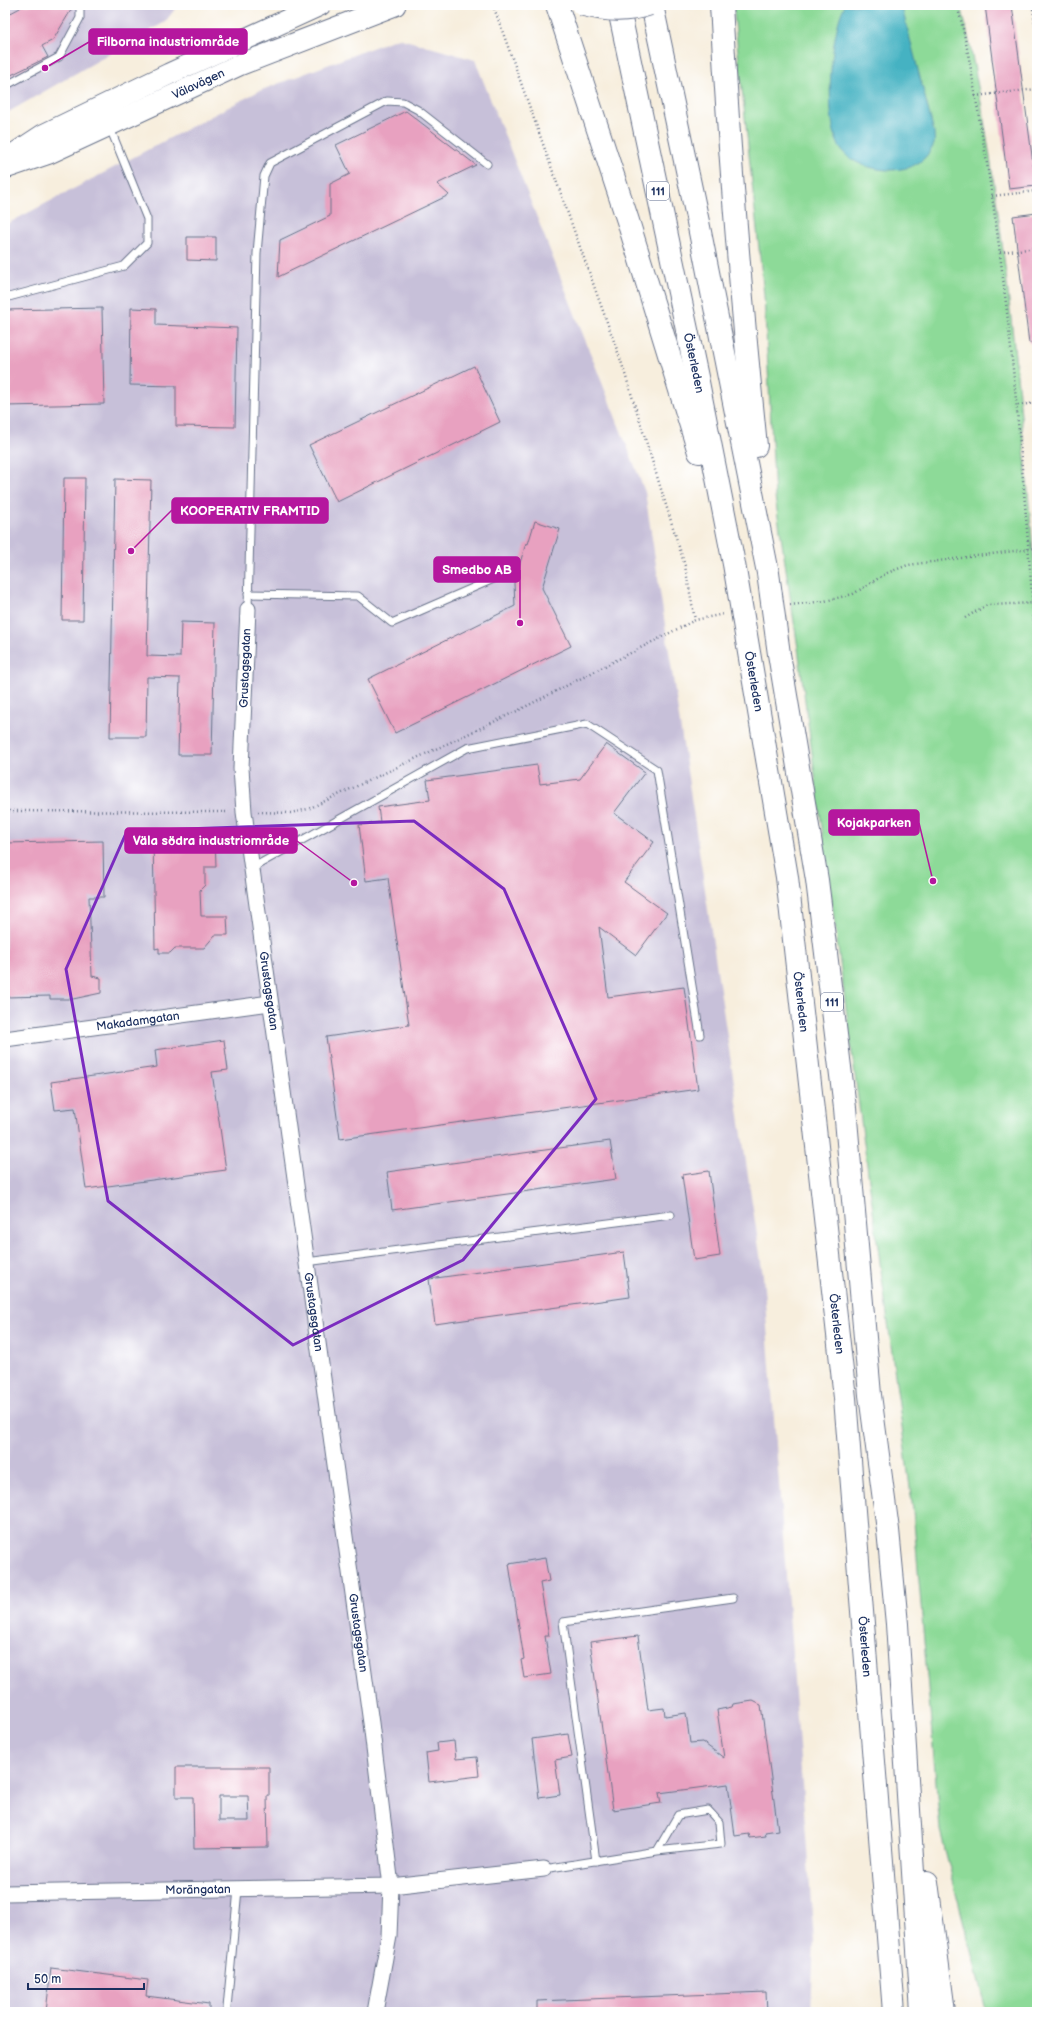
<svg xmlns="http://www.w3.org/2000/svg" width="1042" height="2017" viewBox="0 0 1042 2017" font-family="'Balsamiq Sans',sans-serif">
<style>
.industrial{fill:#c7c0d9}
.green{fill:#8dda98;stroke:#54847b}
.water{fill:#45b2c2;stroke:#307090}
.building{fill:#e8a1c0;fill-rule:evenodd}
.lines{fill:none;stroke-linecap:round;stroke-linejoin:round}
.lane-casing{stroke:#68728a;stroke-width:9}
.street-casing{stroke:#68728a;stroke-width:17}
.secondary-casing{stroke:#68728a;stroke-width:23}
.primary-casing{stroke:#68728a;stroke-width:24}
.path{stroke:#68728a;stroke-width:2.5;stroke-dasharray:1 3;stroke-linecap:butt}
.lane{stroke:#fff;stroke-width:7}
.street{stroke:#fff;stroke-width:15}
.secondary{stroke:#fff;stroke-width:21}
.primary{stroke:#fff;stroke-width:22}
.secondary-bridge-casing{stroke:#68728a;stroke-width:23;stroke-linecap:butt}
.secondary-bridge{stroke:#fff;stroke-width:21}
.marked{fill:none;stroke:#7b2cbf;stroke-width:3;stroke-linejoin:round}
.labels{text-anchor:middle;stroke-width:4;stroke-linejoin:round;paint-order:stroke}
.shield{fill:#fff;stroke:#5f6d8e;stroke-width:1}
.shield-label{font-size:11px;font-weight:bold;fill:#1b2f5e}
.street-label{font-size:12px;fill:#1b2f5e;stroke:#fff}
.leader{fill:none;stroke:#b5179e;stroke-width:1.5}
.callout-dot{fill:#b5179e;stroke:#fff;stroke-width:1.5}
.callout{fill:#b5179e;stroke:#b5179e;stroke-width:1.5}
.callout-label{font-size:13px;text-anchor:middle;font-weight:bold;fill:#fff}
</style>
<rect width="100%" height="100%" fill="#fff"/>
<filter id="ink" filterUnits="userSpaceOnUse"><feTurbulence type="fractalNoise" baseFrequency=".025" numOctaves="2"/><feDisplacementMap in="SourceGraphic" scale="8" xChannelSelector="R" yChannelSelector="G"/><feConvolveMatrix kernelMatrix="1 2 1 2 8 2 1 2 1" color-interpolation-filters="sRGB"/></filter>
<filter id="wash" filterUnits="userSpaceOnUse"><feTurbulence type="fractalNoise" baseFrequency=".012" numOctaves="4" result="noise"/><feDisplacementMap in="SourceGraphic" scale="16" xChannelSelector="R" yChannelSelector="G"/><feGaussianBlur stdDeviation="0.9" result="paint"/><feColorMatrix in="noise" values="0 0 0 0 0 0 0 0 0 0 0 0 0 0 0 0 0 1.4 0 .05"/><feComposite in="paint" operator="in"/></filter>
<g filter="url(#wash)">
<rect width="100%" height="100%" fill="#f7eedd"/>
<g class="industrial">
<polygon points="5,5 178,5 165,22 5,114"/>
<polygon points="398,38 475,60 645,492 763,1275 814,1941 811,2012 5,2012 5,225 259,91"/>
</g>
<path class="green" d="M733 5H961C982 94 995 185 1006 275 1019 385 1029 495 1037 605V2011L1035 2012 986 2010 940 1830 913 1510 798 648 775 497 764 295Z"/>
<path class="water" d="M845 5H899L902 8 934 132C934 135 935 140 934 144 933 147 930 151 928 154 911 178 862 173 843 152 822 128 830 32 845 5Z"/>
<g id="blocks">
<g class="building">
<polygon points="22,5 74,5 53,40 42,46 48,57 5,78 5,16 20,8"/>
<polygon points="985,5 1012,5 1036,186 1009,189"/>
<polygon points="406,111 476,165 437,184 449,195 278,277 280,240 330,216 330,184 350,174 336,145"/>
<polygon points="1037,213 1037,342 1029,343 1013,216"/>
<polygon points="187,237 216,237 216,261 187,260"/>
<polygon points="102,308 104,404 5,406 5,310"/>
<polygon points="131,308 156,309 156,325 237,328 235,427 176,426 176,386 130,385"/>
<polygon points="474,366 500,422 337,502 309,445"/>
<polygon points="64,478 85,478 83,620 62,620"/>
<polygon points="115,479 151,480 147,656 180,657 181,622 215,623 212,755 178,755 180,678 147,677 146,737 110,737"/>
<polygon points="535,521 560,529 542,588 571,646 395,733 368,679 515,606 514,583 526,543 528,544"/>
<polygon points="606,744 645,772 614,813 654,842 624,882 667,913 636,955 599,927 608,997 684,987 698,1089 340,1139 326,1037 409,1025 388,878 366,881 359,825 380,822 378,807 430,800 427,780 537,765 540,784 580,779"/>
<polygon points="215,836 216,867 205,867 205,885 200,890 201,916 227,916 228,935 215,935 204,948 175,948 170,953 159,953 159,948 155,949 153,837"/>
<polygon points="103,841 104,897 89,897 92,976 101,978 101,993 73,999 50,999 50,996 6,997 5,843"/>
<polygon points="224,1040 228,1070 212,1072 226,1170 86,1189 75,1108 55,1110 51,1082 157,1067 155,1050"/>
<polygon points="610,1141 616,1179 392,1210 387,1172"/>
<polygon points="709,1171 720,1256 694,1260 682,1175"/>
<polygon points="624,1252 630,1297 435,1324 429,1279"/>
<polygon points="545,1558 549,1581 540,1583 549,1636 545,1636 551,1674 524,1678 521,1660 524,1659 509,1564"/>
<polygon points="638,1636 648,1710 664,1708 665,1716 686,1713 690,1743 702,1742 724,1758 717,1710 732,1707 733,1704 753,1701 761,1705 778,1830 765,1832 766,1836 750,1838 749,1834 735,1836 728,1784 659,1793 661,1803 613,1810 590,1642"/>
<polygon points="568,1734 572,1757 555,1760 560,1795 539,1798 532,1739"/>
<polygon points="454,1741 456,1759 477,1757 479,1776 429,1782 426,1753 438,1751 437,1743"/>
<path d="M176 1767H269V1796H267L268 1847 194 1848 193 1797H176ZM219 1796H248L249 1821H219Z"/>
<polygon points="51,1968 148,1980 146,1996 209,2004 209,2012 46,2012"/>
<polygon points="766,1992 767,2012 537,2012 537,2001"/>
</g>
</g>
</g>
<g filter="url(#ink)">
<use href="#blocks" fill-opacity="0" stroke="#68728a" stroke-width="1"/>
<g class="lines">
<g class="lane-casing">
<g id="lane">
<polyline points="5,86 59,57 80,18 80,5"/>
<polyline points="5,298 124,266 147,243 147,219 110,128"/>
<polyline points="248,594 358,596 392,623 498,577"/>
<polyline points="248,609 257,253 264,176 270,163 387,101 403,102 418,110 487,164"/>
<polyline points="252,868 467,748 587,724 657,770 700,1035"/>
<polyline points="306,1262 671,1215"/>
<polyline points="596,1861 563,1622 733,1598"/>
<polyline points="544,1869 657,1851 678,1815 708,1810 719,1822 721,1844 657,1851"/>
<polyline points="227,2008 238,1889"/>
</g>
</g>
<g class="street-casing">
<g id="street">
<path id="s1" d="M248 609 241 768 244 812 371 1723 391 1886 389 1936 375 2012"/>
<path id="s2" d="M5 1039 270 1003"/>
<path id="s3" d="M5 1893 391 1886 544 1869"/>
</g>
</g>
<g class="secondary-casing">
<g id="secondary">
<polyline points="8,158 43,135 169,74 320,5"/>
<path id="s4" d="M5 168 49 153 239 65 395 5"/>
</g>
</g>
<g class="primary-casing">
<g id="primary">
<polyline points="557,5 628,221 699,452"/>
<path id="s5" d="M618 5 697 377 734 564 787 877 845 1398 894 2012"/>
<polyline points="652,5 698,222 768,573 779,654 817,880 845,1108 870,1395 888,1530 897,1624 922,2012"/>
<path d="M721 5C729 152 741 299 756 446"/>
<polyline points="927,1882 944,2012"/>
</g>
</g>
<g class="path">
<polyline points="493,5 621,361 685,566 695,620"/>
<path d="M957 5C970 53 976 103 985 152 1013 321 1024 492 1037 662"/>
<polyline points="1033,5 1033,9 1037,8"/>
<polyline points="1033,9 1037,40"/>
<polyline points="975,96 1037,89"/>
<polyline points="992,196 1037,191"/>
<polyline points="1000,252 1037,248"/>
<polyline points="1018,405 1037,403"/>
<polyline points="790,605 825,601 853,594 887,573 908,565 1037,548"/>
<polyline points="965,618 987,605 1037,603"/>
<polyline points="5,811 229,812"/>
<polyline points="258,812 291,813 308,809 519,710 695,620 724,614"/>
</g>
<use href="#lane" class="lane"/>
<use href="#street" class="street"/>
<use href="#secondary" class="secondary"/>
<use href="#primary" class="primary"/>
<g class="secondary-bridge-casing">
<path id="secondary-bridge" d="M582 5C604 11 626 13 649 5"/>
</g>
<use href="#secondary-bridge" class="secondary-bridge"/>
</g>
</g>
<path class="marked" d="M414 821 504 889 596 1099 463 1260 293 1345 108 1201 66 969 127 831Z"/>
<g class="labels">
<g class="shield">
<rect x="647" y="182" width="22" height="18" rx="3"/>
<rect x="821" y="993" width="22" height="18" rx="3"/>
</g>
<g class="shield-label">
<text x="658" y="195">111</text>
<text x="832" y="1006">111</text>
</g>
<g class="street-label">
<text dy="4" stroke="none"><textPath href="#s4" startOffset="211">Välavägen</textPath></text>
<text dy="4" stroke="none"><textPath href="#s5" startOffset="366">Österleden</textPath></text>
<text transform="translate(245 668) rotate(-88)" y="4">Grustagsgatan</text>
<text dy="4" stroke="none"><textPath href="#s5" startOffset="690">Österleden</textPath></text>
<text dy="4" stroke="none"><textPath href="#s1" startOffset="384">Grustagsgatan</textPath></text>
<text dy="4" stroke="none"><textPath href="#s5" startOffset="1014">Österleden</textPath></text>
<text dy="4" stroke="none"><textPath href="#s2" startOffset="134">Makadamgatan</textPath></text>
<text dy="4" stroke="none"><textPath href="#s1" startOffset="708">Grustagsgatan</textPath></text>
<text dy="4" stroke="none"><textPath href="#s5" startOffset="1338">Österleden</textPath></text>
<text dy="4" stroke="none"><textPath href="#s1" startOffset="1032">Grustagsgatan</textPath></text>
<text dy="4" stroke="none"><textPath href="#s5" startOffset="1662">Österleden</textPath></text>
<text dy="4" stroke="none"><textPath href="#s3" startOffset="193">Morängatan</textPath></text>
</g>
</g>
<path class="leader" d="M45 68L89 42M131 551L172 510M520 623L520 570M933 881L919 823M354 883L297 841"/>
<g class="callout-dot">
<circle cx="45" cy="68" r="4"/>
<circle cx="131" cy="551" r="4"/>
<circle cx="520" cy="623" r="4"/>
<circle cx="933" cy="881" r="4"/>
<circle cx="354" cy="883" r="4"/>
</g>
<g class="callout">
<rect x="89" y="29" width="158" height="25" rx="4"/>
<rect x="172" y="498" width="156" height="25" rx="4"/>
<rect x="434" y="557" width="86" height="25" rx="4"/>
<rect x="829" y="810" width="90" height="25" rx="4"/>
<rect x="125" y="828" width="172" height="25" rx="4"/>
</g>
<g class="callout-label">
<text x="168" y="46">Filborna industriområde</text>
<text x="250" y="515">KOOPERATIV FRAMTID</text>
<text x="477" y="574">Smedbo AB</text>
<text x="874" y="827">Kojakparken</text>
<text x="211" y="845">Väla södra industriområde</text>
</g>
<rect width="1042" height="2017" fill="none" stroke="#fff" stroke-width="20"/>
<path d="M28 1983v6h116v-6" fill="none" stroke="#1b2f5e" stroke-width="2"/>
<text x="34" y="1983" font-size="12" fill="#1b2f5e" stroke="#ffffff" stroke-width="3" paint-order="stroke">50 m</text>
</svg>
